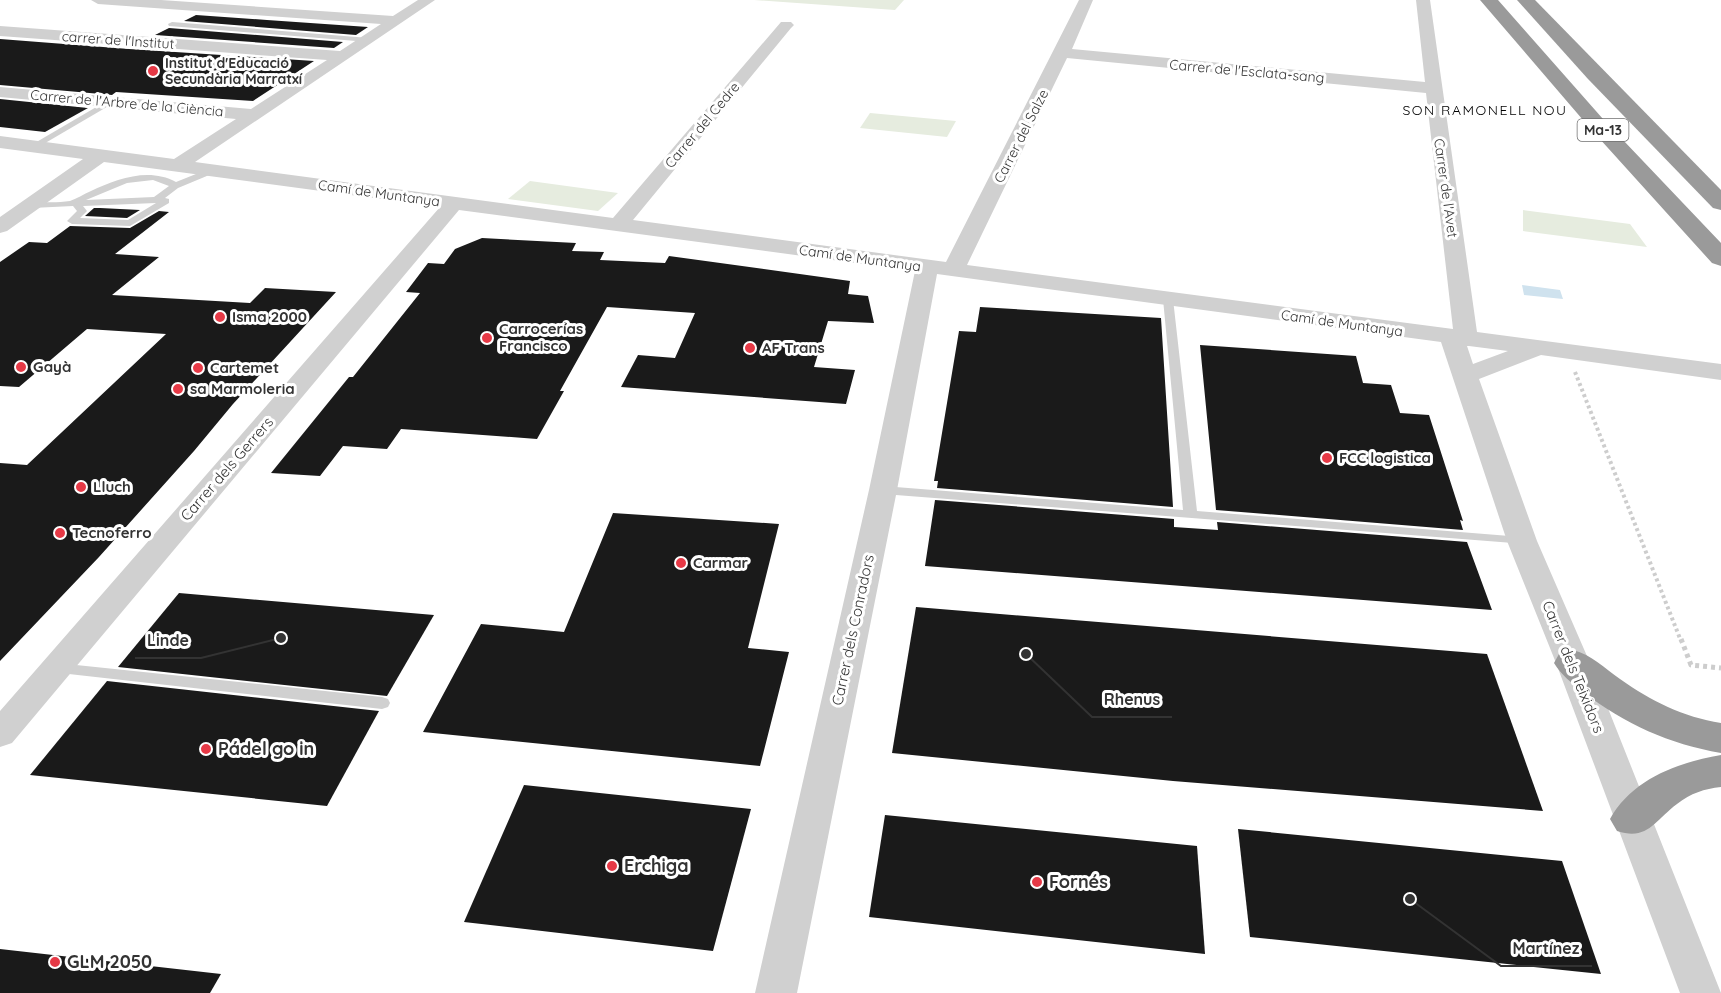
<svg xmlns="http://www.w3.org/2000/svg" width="1721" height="993" viewBox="0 0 1721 993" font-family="Quicksand,sans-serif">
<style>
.green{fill:#e6ecdf}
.water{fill:#cfe2ee}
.building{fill:#1a1a1a}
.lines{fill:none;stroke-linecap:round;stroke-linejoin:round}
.path-far1{stroke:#cdcdcd;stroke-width:4;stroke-dasharray:3 3;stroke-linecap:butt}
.path{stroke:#cdcdcd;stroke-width:5;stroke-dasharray:4 4;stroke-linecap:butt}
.lane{fill:#d0d0d0;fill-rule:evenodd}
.street{fill:#d0d0d0;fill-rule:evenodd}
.highway{fill:#9a9a9a;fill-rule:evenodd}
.poi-dot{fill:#e63946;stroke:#fff;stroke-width:2}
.labels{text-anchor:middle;stroke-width:6;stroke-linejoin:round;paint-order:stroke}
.far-street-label{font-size:14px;fill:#333;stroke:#fff}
.far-poi-label{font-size:14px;font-weight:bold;fill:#333;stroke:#fff;text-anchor:start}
.far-neighbourhood-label{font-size:14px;letter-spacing:1.5px;fill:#000;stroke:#fff}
.shield{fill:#fff;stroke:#707070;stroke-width:1.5}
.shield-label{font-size:14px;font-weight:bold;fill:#333}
.poi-label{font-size:15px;font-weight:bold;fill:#333;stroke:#fff;text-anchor:start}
.street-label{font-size:15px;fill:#333;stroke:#fff}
.near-poi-label{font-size:18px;font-weight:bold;fill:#333;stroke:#fff;text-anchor:start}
.leader{fill:none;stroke:#333;stroke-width:2}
.callout-dot{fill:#333;stroke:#fff;stroke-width:2}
.callout-label{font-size:16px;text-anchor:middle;font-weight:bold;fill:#333;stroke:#fff;stroke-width:6;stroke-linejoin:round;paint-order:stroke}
</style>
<rect width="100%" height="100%" fill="#fff"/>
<g class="green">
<polygon points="754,0 904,0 895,10"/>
<polygon points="870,113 956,121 947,137 860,128"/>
<polygon points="530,181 618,193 598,211 508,199"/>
<polygon points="1523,210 1630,224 1647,247 1523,231"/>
</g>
<polygon class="water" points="1522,285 1560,290 1563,299 1524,295"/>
<g class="building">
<polygon points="196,15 267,20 368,27 356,35 184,21"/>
<polygon points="169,28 343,42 334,48 155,35"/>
<polygon points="0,39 129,49 314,61 253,101 116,92 112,95 0,85"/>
<polygon points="0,99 88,108 45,132 0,127"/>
<polygon points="94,208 100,208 140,210 127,218 85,216"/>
<polygon points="159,211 169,212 115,254 159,257 112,295 250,303 265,288 336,292 233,404 194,451 99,557 0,661 0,463 27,465 166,334 87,329 19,387 0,386 0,262 29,242 47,243 70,226 130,228"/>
<polygon points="482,238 576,243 572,251 604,252 600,260 665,263 669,256 850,281 848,294 868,296 874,323 828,321 814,367 855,370 846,404 621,387 638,355 675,358 695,313 607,307 560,391 564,391 537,439 401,429 387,449 343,446 320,476 271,473 349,377 353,377 420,293 406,292 428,263 444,264 455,249"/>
<polygon points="980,307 1161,318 1173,507 937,488 938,481 934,481 959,331 976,332"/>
<polygon points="1200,345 1356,356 1363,383 1391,385 1400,413 1429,415 1463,521 1460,520 1463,530 1216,510"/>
<polygon points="935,500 1174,519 1174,527 1218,530 1217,522 1467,542 1492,610 925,566"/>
<polygon points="613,513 779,524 748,648 789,652 760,766 423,732 481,624 564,632"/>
<polygon points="179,593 434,615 387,696 118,667"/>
<polygon points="916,607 1487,654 1543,811 1173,781 892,753"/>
<polygon points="107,681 379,711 327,806 30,775"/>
<polygon points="524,785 751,809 713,951 464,922"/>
<polygon points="885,815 1197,846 1205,954 869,917"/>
<polygon points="1238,829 1562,861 1601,974 1250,937"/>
<polygon points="0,949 221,974 210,993 0,993"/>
</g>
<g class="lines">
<polyline class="path-far1" points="1575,372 1681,641"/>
<polyline class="path" points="1681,639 1691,665 1721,668"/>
<g class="lane">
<polygon points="172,22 369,38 373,40 369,42 169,26 168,24"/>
<polygon points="110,99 117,101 35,149 28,147"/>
<path d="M211 168 216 171 214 173 178 188 165 198 169 199V203L130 226 72 224 67 221 77 211 73 206 32 208 27 205 32 202C44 202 58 203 70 201 76 199 84 194 91 191 116 179 149 167 176 182ZM153 180 169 186 154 197 86 200 127 183ZM156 203 128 220 80 218 87 211 83 206Z"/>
<polygon points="1168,296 1173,299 1197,511 1522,537 1529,541 1527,544 883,494 876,490 883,486 1183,510 1163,299"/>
<polygon points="57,663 382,697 388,699 390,703 388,707 382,709 51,672 49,668 51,664"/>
</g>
<path class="street" d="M91 0H161L393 16 418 0H435L195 162 613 218 781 22H791L794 25 791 28 633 220 946 262 1079 0H1093L1072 49 1425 82 1416 0H1430L1477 332 1721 364V380L1541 355 1479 379 1537 541 1590 663 1721 993H1680L1556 663 1507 541 1441 342 937 274 897 490 797 993H755L869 490 915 271 459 210 12 743 0 747V711L440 207 104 162 7 231 0 233V217L83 159 0 148V136L174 159 236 119 0 97V87L251 109 327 60 0 36V26L340 51 381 24 98 4ZM1067 58 1426 93 1453 329 967 265ZM1467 346H1469L1508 351 1473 364Z"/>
<g class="highway">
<polygon points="1480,0 1498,0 1603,119 1721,243 1721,266 1712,263 1589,127"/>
<polygon points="1517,0 1535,0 1721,190 1721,210 1713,208 1588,79"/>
<path d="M1573 650C1592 655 1604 668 1620 679 1651 701 1683 717 1721 723V753C1669 744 1625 724 1583 692 1572 683 1561 675 1554 663L1559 654Z"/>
<path d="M1721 755V787C1704 789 1691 793 1677 804 1654 821 1648 841 1617 831L1610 819C1632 779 1679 762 1721 755Z"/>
</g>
</g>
<g class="poi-dot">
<circle cx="153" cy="71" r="6"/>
<circle cx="220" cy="317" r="6"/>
<circle cx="487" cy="338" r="6"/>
<circle cx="750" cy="348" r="6"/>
<circle cx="21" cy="367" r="6"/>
<circle cx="198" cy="368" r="6"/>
<circle cx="178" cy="389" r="6"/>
<circle cx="1327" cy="458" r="6"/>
<circle cx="81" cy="487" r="6"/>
<circle cx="60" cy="533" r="6"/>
<circle cx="681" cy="563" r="6"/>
<circle cx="206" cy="749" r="6"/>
<circle cx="612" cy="866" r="6"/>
<circle cx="1037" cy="882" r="6"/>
<circle cx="55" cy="962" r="6"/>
</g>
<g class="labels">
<g class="far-street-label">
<text transform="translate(118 40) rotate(4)" y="5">carrer de l'Institut</text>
<text transform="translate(1247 71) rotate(5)" y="5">Carrer de l'Esclata-sang</text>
<text transform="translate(127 103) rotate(5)" y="5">Carrer de l'Arbre de la Ciència</text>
<text transform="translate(702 125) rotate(-50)" y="5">Carrer del Cedre</text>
<text transform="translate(1021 136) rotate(-63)" y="5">Carrer del Salze</text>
<text transform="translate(1446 188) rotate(82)" y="5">Carrer de l'Avet</text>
<text transform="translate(379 193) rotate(8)" y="5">Camí de Muntanya</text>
<text transform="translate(860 258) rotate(8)" y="5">Camí de Muntanya</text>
<text transform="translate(1342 323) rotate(8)" y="5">Camí de Muntanya</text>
</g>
<g class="far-poi-label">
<text x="165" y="68">Institut d'Educació<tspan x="165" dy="16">Secundària Marratxí</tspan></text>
</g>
<g class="far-neighbourhood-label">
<text x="1485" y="115">SON RAMONELL NOU</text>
</g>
<rect class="shield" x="1577.5" y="119" width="51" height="22" rx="4.5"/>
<g class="shield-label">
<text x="1603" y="135">Ma-13</text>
</g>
<g class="poi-label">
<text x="232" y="322">Isma 2000</text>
<text x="499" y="334">Carrocerías<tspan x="499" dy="17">Francisco</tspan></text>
<text x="762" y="353">AF Trans</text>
<text x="33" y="372">Gayà</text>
<text x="210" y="373">Cartemet</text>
<text x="190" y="394">sa Marmoleria</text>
<text x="1339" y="463">FCC logistica</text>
<text x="93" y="492">Lluch</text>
<text x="72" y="538">Tecnoferro</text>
<text x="693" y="568">Carmar</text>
</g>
<g class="street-label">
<text transform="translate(227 469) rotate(-49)" y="5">Carrer dels Gerrers</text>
<text transform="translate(853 630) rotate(-78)" y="5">Carrer dels Conradors</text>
<text transform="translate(1573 667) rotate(68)" y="5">Carrer dels Teixidors</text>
</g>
<g class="near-poi-label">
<text x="218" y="755">Pádel go in</text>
<text x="624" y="872">Erchiga</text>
<text x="1049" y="888">Fornés</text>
<text x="67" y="968">GLM 2050</text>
</g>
</g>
<path class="leader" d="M281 638L201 658H135M1026 654L1092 717H1172M1410 899L1501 966H1592"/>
<g class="callout-dot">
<circle cx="281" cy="638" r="6"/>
<circle cx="1026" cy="654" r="6"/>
<circle cx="1410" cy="899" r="6"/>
</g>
<g class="callout-label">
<text x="168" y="646">Linde</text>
<text x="1132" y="705">Rhenus</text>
<text x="1546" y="954">Martínez</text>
</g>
</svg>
